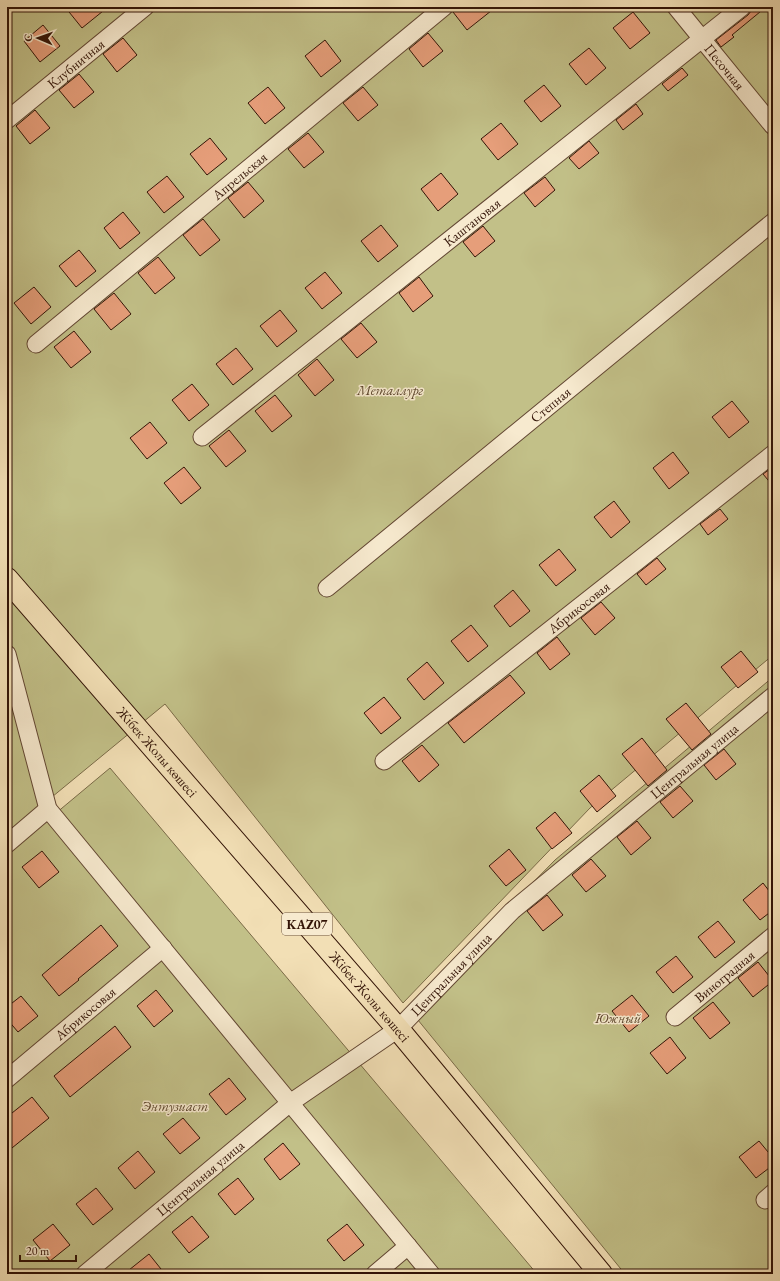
<svg xmlns="http://www.w3.org/2000/svg" width="780" height="1281" viewBox="0 0 780 1281" font-family="'EB Garamond',serif">
<style>
.green{fill:#c2c088;stroke:#7a6a47}
.building{fill:#e69e7a;stroke:#321306}
.lines{fill:none;stroke-linecap:round;stroke-linejoin:round}
.minor-casing{stroke:#624632;stroke-width:19}
.trunk-casing{stroke:#321306;stroke-width:24}
.minor{stroke:#f7eacf;stroke-width:17}
.trunk{stroke:#f2dfb5;stroke-width:22}
.labels{text-anchor:middle;stroke-width:3;stroke-linejoin:round;paint-order:stroke}
.shield{fill:#f7eacf;stroke:#6d5442;stroke-width:1}
.shield-label{font-size:13px;font-weight:bold;fill:#321306}
.street-label{font-size:14px;fill:#321306;stroke:#f7eacf}
.park-label{font-size:14px;font-style:italic;fill:#5d472d;stroke:#f7eacf}
</style>
<rect width="100%" height="100%" fill="#f2dfb5"/>
<filter id="stains"><feTurbulence type="fractalNoise" baseFrequency=".005" numOctaves="4"/><feColorMatrix values="0 0 0 0 .2 0 0 0 0 .09 0 0 0 0 .02 0 0 0 .5 -.17"/></filter>
<radialGradient id="worn" r=".72"><stop offset=".6" stop-color="#630" stop-opacity="0"/><stop offset="1" stop-color="#630" stop-opacity=".3"/></radialGradient>
<g class="green">
<polygon points="7,7 773,7 773,655 590,808 403,1003 165,704 7,834"/>
<polygon points="773,677 773,1274 625,1274 409,1009 555,860"/>
<polygon points="110,768 537,1274 7,1274 7,854"/>
</g>
<g class="building">
<polygon points="65,7 108,7 82,28"/>
<polygon points="454,7 496,7 467,30 453,12"/>
<polygon points="752,7 766,7 732,35 734,37 721,47 716,40 748,15 751,11"/>
<polygon points="633,12 650,33 630,49 613,28"/>
<polygon points="43,25 60,46 40,62 24,41"/>
<polygon points="428,33 443,51 423,67 409,49"/>
<polygon points="123,38 137,55 117,72 103,54"/>
<polygon points="325,40 341,61 321,77 305,56"/>
<polygon points="589,48 606,68 586,85 569,64"/>
<polygon points="682,68 688,75 668,91 662,84"/>
<polygon points="79,74 94,92 74,108 59,90"/>
<polygon points="544,85 561,106 541,122 524,101"/>
<polygon points="268,87 285,108 265,124 248,103"/>
<polygon points="363,87 378,105 358,121 343,103"/>
<polygon points="636,104 643,114 623,130 616,120"/>
<polygon points="35,110 50,128 30,144 16,126"/>
<polygon points="501,123 518,144 498,160 481,139"/>
<polygon points="308,133 324,152 304,168 288,149"/>
<polygon points="210,138 227,159 207,175 190,154"/>
<polygon points="589,141 599,153 579,169 569,158"/>
<polygon points="441,173 458,194 438,211 421,189"/>
<polygon points="167,176 184,197 164,213 147,192"/>
<polygon points="545,177 555,190 535,207 524,193"/>
<polygon points="248,182 264,201 244,218 228,198"/>
<polygon points="123,212 140,233 120,249 104,228"/>
<polygon points="203,219 220,240 200,256 183,235"/>
<polygon points="381,225 398,246 378,262 361,241"/>
<polygon points="483,226 495,241 475,257 463,242"/>
<polygon points="79,250 96,271 76,287 59,266"/>
<polygon points="158,257 175,278 155,294 138,273"/>
<polygon points="325,272 342,293 322,309 305,288"/>
<polygon points="419,277 433,296 413,312 399,293"/>
<polygon points="34,287 51,307 31,324 14,303"/>
<polygon points="114,293 131,314 111,330 94,309"/>
<polygon points="280,310 297,331 277,347 260,326"/>
<polygon points="361,323 377,342 357,358 341,339"/>
<polygon points="74,331 91,352 71,368 54,347"/>
<polygon points="236,348 253,369 233,385 216,364"/>
<polygon points="317,359 334,380 315,396 298,375"/>
<polygon points="192,384 209,405 189,421 172,400"/>
<polygon points="275,395 292,416 272,432 255,411"/>
<polygon points="732,401 749,422 729,438 712,417"/>
<polygon points="150,422 167,443 147,459 130,438"/>
<polygon points="229,430 246,451 226,467 209,446"/>
<polygon points="673,452 689,473 669,489 653,468"/>
<polygon points="184,467 201,488 181,504 164,483"/>
<polygon points="773,467 773,486 763,474"/>
<polygon points="614,501 630,522 611,538 594,517"/>
<polygon points="720,509 728,519 708,535 700,524"/>
<polygon points="559,549 576,570 556,586 539,565"/>
<polygon points="657,558 666,569 646,585 637,574"/>
<polygon points="513,590 530,611 510,627 494,606"/>
<polygon points="601,602 615,618 595,635 581,618"/>
<polygon points="471,625 488,646 468,662 451,641"/>
<polygon points="557,637 570,654 550,670 537,653"/>
<polygon points="741,651 758,672 738,688 721,667"/>
<polygon points="427,662 444,683 424,700 407,679"/>
<polygon points="510,675 525,693 464,743 448,723"/>
<polygon points="384,697 401,718 381,734 364,713"/>
<polygon points="686,703 711,734 692,750 666,719"/>
<polygon points="642,738 667,770 648,786 622,754"/>
<polygon points="422,745 439,765 419,782 402,761"/>
<polygon points="724,749 736,764 716,780 704,765"/>
<polygon points="599,775 616,796 597,812 580,791"/>
<polygon points="680,786 693,801 673,818 660,802"/>
<polygon points="555,812 572,833 552,849 536,828"/>
<polygon points="637,821 651,838 631,855 617,837"/>
<polygon points="509,849 526,870 506,886 489,866"/>
<polygon points="42,851 59,872 39,888 22,867"/>
<polygon points="591,859 606,876 586,892 572,875"/>
<polygon points="763,883 773,896 773,910 760,920 743,900"/>
<polygon points="547,895 563,915 543,931 527,911"/>
<polygon points="718,921 735,942 715,958 698,937"/>
<polygon points="101,925 118,946 78,979 79,980 59,996 42,975"/>
<polygon points="676,956 693,977 673,993 656,972"/>
<polygon points="758,962 773,981 753,997 738,978"/>
<polygon points="156,990 173,1011 154,1027 137,1006"/>
<polygon points="632,995 649,1016 629,1032 612,1011"/>
<polygon points="21,996 38,1016 18,1032 7,1019 7,1007"/>
<polygon points="713,1002 730,1023 710,1039 693,1018"/>
<polygon points="115,1026 131,1047 70,1097 54,1076"/>
<polygon points="670,1037 686,1058 667,1074 650,1053"/>
<polygon points="229,1078 246,1099 226,1115 209,1094"/>
<polygon points="32,1097 49,1118 7,1152 7,1117"/>
<polygon points="183,1118 200,1138 180,1154 163,1134"/>
<polygon points="759,1141 773,1158 773,1165 756,1178 739,1157"/>
<polygon points="283,1143 300,1164 280,1180 264,1159"/>
<polygon points="138,1151 155,1172 135,1189 118,1168"/>
<polygon points="238,1178 254,1199 235,1215 218,1194"/>
<polygon points="96,1188 113,1209 93,1225 76,1204"/>
<polygon points="192,1216 209,1237 189,1253 172,1232"/>
<polygon points="53,1224 70,1245 50,1261 33,1240"/>
<polygon points="347,1224 364,1245 344,1261 327,1240"/>
<polygon points="149,1254 165,1274 124,1274"/>
</g>
<g class="lines">
<g class="minor-casing">
<g id="minor">
<path id="s1" d="M676 7 773 126"/>
<path id="s2" d="M7 120 145 7"/>
<path id="s3" d="M36 344 444 7"/>
<path id="s4" d="M202 437 742 7"/>
<path id="s5" d="M327 588 773 222"/>
<polyline points="7,654 48,809 431,1274"/>
<path id="s6" d="M384 761 773 454"/>
<polyline points="7,844 48,809"/>
<path id="s7" d="M675 1017 773 936"/>
<path id="s8" d="M7 1079 163 948"/>
<polyline points="765,1200 773,1193"/>
<path id="s9" d="M85 1274 290 1103 398 1029 512 911 773 696"/>
<polyline points="375,1274 408,1246"/>
</g>
</g>
<g class="trunk-casing">
<g id="trunk">
<path id="s10" d="M7 579 398 1029 601 1274"/>
</g>
</g>
<use href="#minor" class="minor"/>
<use href="#trunk" class="trunk"/>
</g>
<g class="labels">
<rect class="shield" x="282" y="913" width="50" height="22" rx="3"/>
<g class="shield-label">
<text x="307" y="929">KAZ07</text>
</g>
<g class="street-label">
<text dy="5" stroke="none"><textPath href="#s2" startOffset="89">Клубничная</textPath></text>
<text dy="5" stroke="none"><textPath href="#s1" startOffset="77">Песочная</textPath></text>
<text dy="5" stroke="none"><textPath href="#s3" startOffset="264">Апрельская</textPath></text>
<text dy="5" stroke="none"><textPath href="#s4" startOffset="345">Каштановая</textPath></text>
<text dy="5" stroke="none"><textPath href="#s5" startOffset="289">Степная</textPath></text>
<text dy="5" stroke="none"><textPath href="#s6" startOffset="248">Абрикосовая</textPath></text>
<text dy="5" stroke="none"><textPath href="#s10" startOffset="229">Жібек Жолы көшесі</textPath></text>
<text dy="5" stroke="none"><textPath href="#s9" startOffset="798">Центральная улица</textPath></text>
<text dy="5" stroke="none"><textPath href="#s9" startOffset="474">Центральная улица</textPath></text>
<text dy="5" stroke="none"><textPath href="#s7" startOffset="64">Виноградная</textPath></text>
<text dy="5" stroke="none"><textPath href="#s10" startOffset="553">Жібек Жолы көшесі</textPath></text>
<text dy="5" stroke="none"><textPath href="#s8" startOffset="102">Абрикосовая</textPath></text>
<text dy="5" stroke="none"><textPath href="#s9" startOffset="150">Центральная улица</textPath></text>
</g>
<g class="park-label">
<text x="390" y="395">Металлург</text>
<text x="618" y="1023">Южный</text>
<text x="175" y="1111">Энтузиаст</text>
</g>
</g>
<rect width="780" height="1281" fill="none" stroke="#f2dfb5" stroke-width="24"/>
<rect x="8" y="8" width="764" height="1265" fill="none" stroke="#321306" stroke-width="2"/>
<rect x="12" y="12" width="756" height="1257" fill="none" stroke="#321306"/>
<g transform="translate(38 38) rotate(272)" stroke="#f7eacf" stroke-width="3" paint-order="stroke">
<path d="M0-3L7 15L0 10L-7 15Z" fill="#321306"/>
<text y="-6" font-size="11" font-weight="bold" text-anchor="middle" fill="#321306">С</text>
</g>
<path d="M20 1255v6h56v-6" fill="none" stroke="#321306" stroke-width="2"/>
<text x="26" y="1255" font-size="12" fill="#321306" stroke="#f7eacf" stroke-width="3" paint-order="stroke">20 m</text>
<rect width="100%" height="100%" filter="url(#stains)"/>
<rect width="100%" height="100%" fill="url(#worn)"/>
</svg>
